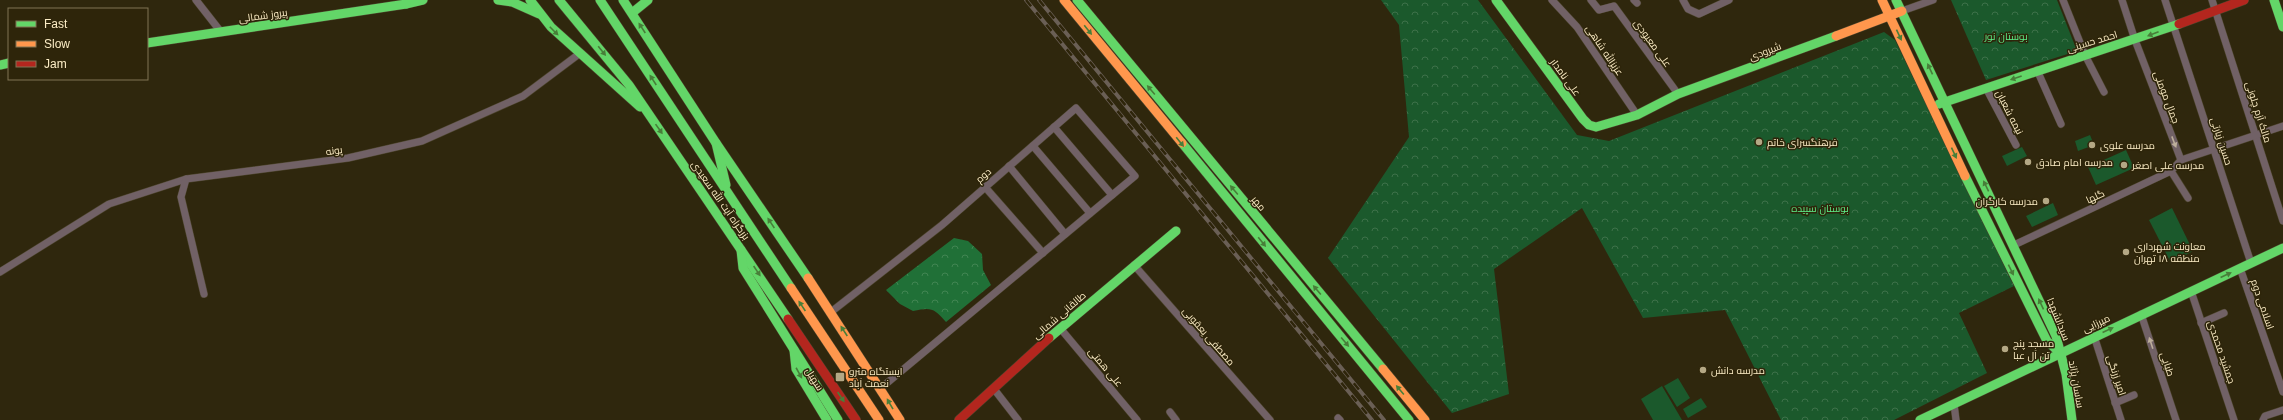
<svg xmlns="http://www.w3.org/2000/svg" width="2283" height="420" viewBox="0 0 2283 420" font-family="Helvetica,Cairo,sans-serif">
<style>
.grass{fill:#1b592c}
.forest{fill:url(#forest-crowns)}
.park{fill:url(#park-crowns)}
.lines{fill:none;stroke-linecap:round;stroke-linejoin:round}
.street-casing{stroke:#4d452d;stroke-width:8}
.fast-casing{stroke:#4d452d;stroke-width:10}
.slow-casing{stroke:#4d452d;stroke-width:10}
.jam-casing{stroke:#4d452d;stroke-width:10}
.street{stroke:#716166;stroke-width:7}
.fast{stroke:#63d668;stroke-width:9}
.slow{stroke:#ff974d;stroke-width:9}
.jam{stroke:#b3261e;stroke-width:9}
.rail-casing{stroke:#6a5f55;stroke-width:4}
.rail{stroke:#2e250a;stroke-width:2.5;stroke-dasharray:8;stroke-linecap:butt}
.oneway{fill:#487e39}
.oneway2{fill:#bdae9b}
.poi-dot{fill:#b4a885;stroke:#2e250a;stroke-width:1.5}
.labels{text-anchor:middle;stroke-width:3;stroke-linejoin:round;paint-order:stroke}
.street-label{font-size:10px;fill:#fcedc6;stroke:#2e250a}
.park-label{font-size:10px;fill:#5ef08a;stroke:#2e250a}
.poi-label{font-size:10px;fill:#fcedc6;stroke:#2e250a;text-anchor:start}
</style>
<defs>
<pattern id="forest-crowns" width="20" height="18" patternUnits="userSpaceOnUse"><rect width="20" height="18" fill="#207037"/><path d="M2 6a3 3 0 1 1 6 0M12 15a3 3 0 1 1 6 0" fill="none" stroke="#418552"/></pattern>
<pattern id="park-crowns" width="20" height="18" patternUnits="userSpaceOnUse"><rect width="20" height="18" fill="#1b592c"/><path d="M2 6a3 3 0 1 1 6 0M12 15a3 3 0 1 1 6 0" fill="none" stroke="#3d7149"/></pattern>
</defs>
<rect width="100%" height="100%" fill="#2f270d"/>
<g class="grass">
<polygon points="2090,135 2094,145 2078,151 2075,141"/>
<polygon points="2022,147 2027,156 2007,166 2002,156"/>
<polygon points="2126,150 2134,168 2096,185 2088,167"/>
<polygon points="2053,203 2058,215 2032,227 2026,216"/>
<polygon points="2172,208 2193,251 2171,263 2149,220"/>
<polygon points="1678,378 1690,398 1677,407 1664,386"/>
<polygon points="1662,386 1682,420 1653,420 1641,399"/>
<polygon points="1701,398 1707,407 1688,418 1683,409"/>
</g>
<path class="forest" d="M954 238 968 241 982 254 983 270 991 285 946 322C934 308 931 307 913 311L900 304 886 290Z"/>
<g class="park">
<polygon points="1381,0 1478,0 1577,135 1609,141 1884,32 1895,40 2014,286 1959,313 1987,373 1894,420 1781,420 1725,310 1643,318 1582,208 1494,269 1509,394 1452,413 1328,258 1409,137 1399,25"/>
<polygon points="1951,0 2057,0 2077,51 1986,80"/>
</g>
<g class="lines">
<g class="street-casing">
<g id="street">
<polyline points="196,0 221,32"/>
<polyline points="1552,0 1577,27 1637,115"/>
<polyline points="1591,0 1599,10 1614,6 1678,94"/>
<polyline points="1634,0 1637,3"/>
<polyline points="1683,0 1688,9 1699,14 1729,0"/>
<polyline points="2063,0 2085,55 2104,92"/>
<polyline points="2122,0 2135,40 2181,160"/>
<polyline points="2165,0 2251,263"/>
<polyline points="2212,0 2283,221"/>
<polyline points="1902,11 1933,0"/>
<polyline points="2037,70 2061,124"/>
<polyline points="1986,88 2016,145"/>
<polyline points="1054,127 1112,195"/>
<polyline points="1033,146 1090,213"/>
<polyline points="2181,160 2283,126"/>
<polyline points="1009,166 1065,234"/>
<polyline points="2171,171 2188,198"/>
<polyline points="985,187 1043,253"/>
<polyline points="2014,245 2171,171 2181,160"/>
<polyline points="1134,265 1270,420"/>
<polyline points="2240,268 2283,392"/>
<polyline points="0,272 109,204 186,179"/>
<polyline points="2191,291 2234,420"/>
<polyline points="204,294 181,197 186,179 348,158 422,141 523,96 579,54"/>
<polyline points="831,312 942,225 1076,108 1135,176 881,388"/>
<polyline points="2141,314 2176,420"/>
<polyline points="2201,323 2224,313"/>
<polyline points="1060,328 1137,420"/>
<polyline points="2094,336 2121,420"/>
<polyline points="994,389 1018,420"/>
<polyline points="2115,403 2134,395"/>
<polyline points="1954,404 1956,420"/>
<polyline points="1170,412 1176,420"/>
<polyline points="1338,418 1340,420"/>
<polyline points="2263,420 2265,416 2283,410"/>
</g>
</g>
<g class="fast-casing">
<g id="fast">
<polyline points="411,0 406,4 423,0"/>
<polyline points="498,0 512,2 539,14"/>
<polyline points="530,0 551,27 640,107"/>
<polyline points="559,0 629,85 788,319"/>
<polyline points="600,0 791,288"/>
<polyline points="623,0 716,143 808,278"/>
<polyline points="1077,0 1383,369"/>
<polyline points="1496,0 1583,119 1589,125 1596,127 1637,115 1678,94 1836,36"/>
<polyline points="1896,0 2056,336 2066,374 2072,420"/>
<polyline points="2274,0 2283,27"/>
<polyline points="632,13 648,0"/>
<polyline points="147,43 406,4"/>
<polyline points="0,65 9,63"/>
<polyline points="1939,104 2179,24"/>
<polyline points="716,143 726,185"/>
<polyline points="1182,143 1409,420"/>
<polyline points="1965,176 2047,341 2060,353"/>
<polyline points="741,250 743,268 838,420"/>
<polyline points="1049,338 1176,231"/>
<polyline points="794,350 796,369 827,420"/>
<polyline points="1920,420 2283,248"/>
</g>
</g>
<g class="slow-casing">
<g id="slow">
<polyline points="1064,0 1182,143"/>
<polyline points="1882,0 1965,176"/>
<polyline points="1836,36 1902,11"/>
<polyline points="808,278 900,420"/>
<polyline points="791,288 879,420"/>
<polyline points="1383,369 1425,420"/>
</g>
</g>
<g class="jam-casing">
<g id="jam">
<polyline points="2179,24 2244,0"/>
<polyline points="788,319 856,420"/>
<polyline points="959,420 1049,338"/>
</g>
</g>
<use href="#street" class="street"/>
<use href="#fast" class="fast"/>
<use href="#slow" class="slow"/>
<use href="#jam" class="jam"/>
<g class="rail-casing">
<g id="rail">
<polyline points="1026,0 1372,420"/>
<polyline points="1039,0 1384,420"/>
</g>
</g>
<use href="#rail" class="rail"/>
</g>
<defs><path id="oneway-solid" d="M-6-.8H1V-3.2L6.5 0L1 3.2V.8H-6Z"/></defs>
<g class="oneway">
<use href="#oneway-solid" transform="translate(642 28) rotate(-123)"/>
<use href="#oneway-solid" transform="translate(1088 30) rotate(51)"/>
<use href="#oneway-solid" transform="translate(554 31) rotate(45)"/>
<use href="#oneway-solid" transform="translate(2153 34) rotate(159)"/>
<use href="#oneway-solid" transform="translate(1899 35) rotate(65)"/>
<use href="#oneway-solid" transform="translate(602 51) rotate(51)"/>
<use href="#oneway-solid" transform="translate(1930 69) rotate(-115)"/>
<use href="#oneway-solid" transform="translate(2016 78) rotate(161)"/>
<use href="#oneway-solid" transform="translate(653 80) rotate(-123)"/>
<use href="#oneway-solid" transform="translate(1151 90) rotate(-130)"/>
<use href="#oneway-solid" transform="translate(659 129) rotate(55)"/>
<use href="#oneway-solid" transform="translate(1180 142) rotate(51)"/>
<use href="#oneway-solid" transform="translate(1954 153) rotate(65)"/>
<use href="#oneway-solid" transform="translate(1986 186) rotate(-116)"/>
<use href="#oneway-solid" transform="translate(1234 190) rotate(-130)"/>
<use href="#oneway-solid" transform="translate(771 223) rotate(-124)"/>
<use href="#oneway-solid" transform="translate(1262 242) rotate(51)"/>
<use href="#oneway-solid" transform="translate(2011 270) rotate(64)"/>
<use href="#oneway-solid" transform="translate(757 271) rotate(56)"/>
<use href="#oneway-solid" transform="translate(2226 275) rotate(-25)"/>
<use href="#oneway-solid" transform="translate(1317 290) rotate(-130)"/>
<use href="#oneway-solid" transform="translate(2041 304) rotate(-115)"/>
<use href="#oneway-solid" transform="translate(802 306) rotate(-124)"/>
<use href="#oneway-solid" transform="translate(2108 330) rotate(-25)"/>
<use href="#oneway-solid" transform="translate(844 331) rotate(-123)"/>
<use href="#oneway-solid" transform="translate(1345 342) rotate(50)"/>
<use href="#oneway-solid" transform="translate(799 373) rotate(61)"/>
<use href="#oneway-solid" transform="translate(1400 390) rotate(-130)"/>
<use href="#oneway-solid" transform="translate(841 397) rotate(56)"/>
<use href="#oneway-solid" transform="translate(890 404) rotate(-120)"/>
</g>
<g class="oneway2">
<use href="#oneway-solid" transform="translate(2174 142) rotate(69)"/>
<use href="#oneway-solid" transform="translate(2151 343) rotate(-108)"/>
</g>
<g class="poi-dot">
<circle cx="1759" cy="142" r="4"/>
<circle cx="2092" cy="145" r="4"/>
<circle cx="2028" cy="162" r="4"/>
<circle cx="2124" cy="165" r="4"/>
<circle cx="2046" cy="201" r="4"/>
<circle cx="2126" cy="252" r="4"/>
<circle cx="2005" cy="349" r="4"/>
<circle cx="1703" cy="370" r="4"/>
<rect x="835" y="372" width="10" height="10" rx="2"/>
</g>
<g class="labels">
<g class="street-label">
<text transform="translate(263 15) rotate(-8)" y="4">پیروز شمالی</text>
<text transform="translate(2092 41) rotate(-17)" y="4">احمد حسینی</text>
<text transform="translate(1653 43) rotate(54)" y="4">علی معبودی</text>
<text transform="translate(1605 50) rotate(56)" y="4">عزیزالله شاهی</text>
<text transform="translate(1765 51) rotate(-21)" y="4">شیرودی</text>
<text transform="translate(1566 77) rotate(54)" y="4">علی نامدار</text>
<text transform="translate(2167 97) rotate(69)" y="4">جمال مومنی</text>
<text transform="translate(2010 112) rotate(63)" y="4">نیمه شعبان</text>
<text transform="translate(2259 112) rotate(72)" y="4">مالک آزم چلونی</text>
<text transform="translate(2222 141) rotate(72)" y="4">حسین زیارتی</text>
<text transform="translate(334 150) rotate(-8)" y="4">پونه</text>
<text transform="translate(983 175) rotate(-41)" y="4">دوم</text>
<text transform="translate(2095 196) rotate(-25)" y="4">گلها</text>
<text transform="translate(721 200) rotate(55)" y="4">بزرگراه آیت الله سعیدی</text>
<text transform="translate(1259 203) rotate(50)" y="4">مهر</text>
<text transform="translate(2263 304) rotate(71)" y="4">اسلامی دوم</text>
<text transform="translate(1059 315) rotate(-41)" y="4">طالقانی شمالی</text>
<text transform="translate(2059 319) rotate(68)" y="4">سیدالشهدا</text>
<text transform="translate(2096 323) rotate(-25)" y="4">میرزایی</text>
<text transform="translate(1209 336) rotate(49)" y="4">مصطفی یعقوبی</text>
<text transform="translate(2222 352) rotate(71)" y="4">جمشید محمدی</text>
<text transform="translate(2168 364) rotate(72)" y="4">طبایی</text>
<text transform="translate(1106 367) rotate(50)" y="4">علی همتی</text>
<text transform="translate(2117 375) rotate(72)" y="4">امیر زرنگی</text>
<text transform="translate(815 379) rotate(58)" y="4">سهیل</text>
<text transform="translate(2077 384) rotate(80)" y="4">ساسان پژاند</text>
</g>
<g class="park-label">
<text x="2006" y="40">بوستان نور</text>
<text x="1820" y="212">بوستان سپیده</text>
</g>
<g class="poi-label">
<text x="1767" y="146">فرهنگسرای خاتم</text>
<text x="2100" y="149">مدرسه علوی</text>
<text x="2036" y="166">مدرسه امام صادق</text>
<text x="2132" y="169">مدرسه علی اصغر</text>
<text x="2038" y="205" text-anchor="end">مدرسه کارگران</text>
<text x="2134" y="250">معاونت شهرداری<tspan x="2134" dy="12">منطقه ۱۸ تهران</tspan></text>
<text x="2013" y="347">مسجد پنج<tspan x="2013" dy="12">تن آل عبا</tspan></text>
<text x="1711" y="374">مدرسه دانش</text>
<text x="849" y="375">ایستگاه مترو<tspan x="849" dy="12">نعمت آباد</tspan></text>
</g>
</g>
<rect x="8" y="8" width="140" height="72" fill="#2e250a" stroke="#807555"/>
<rect x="16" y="21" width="20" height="6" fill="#63d668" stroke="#807555"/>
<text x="44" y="28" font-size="12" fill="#fcedc6">Fast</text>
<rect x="16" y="41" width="20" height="6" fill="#ff974d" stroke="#807555"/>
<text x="44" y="48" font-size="12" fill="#fcedc6">Slow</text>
<rect x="16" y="61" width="20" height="6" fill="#b3261e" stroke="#807555"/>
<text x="44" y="68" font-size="12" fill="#fcedc6">Jam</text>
</svg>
